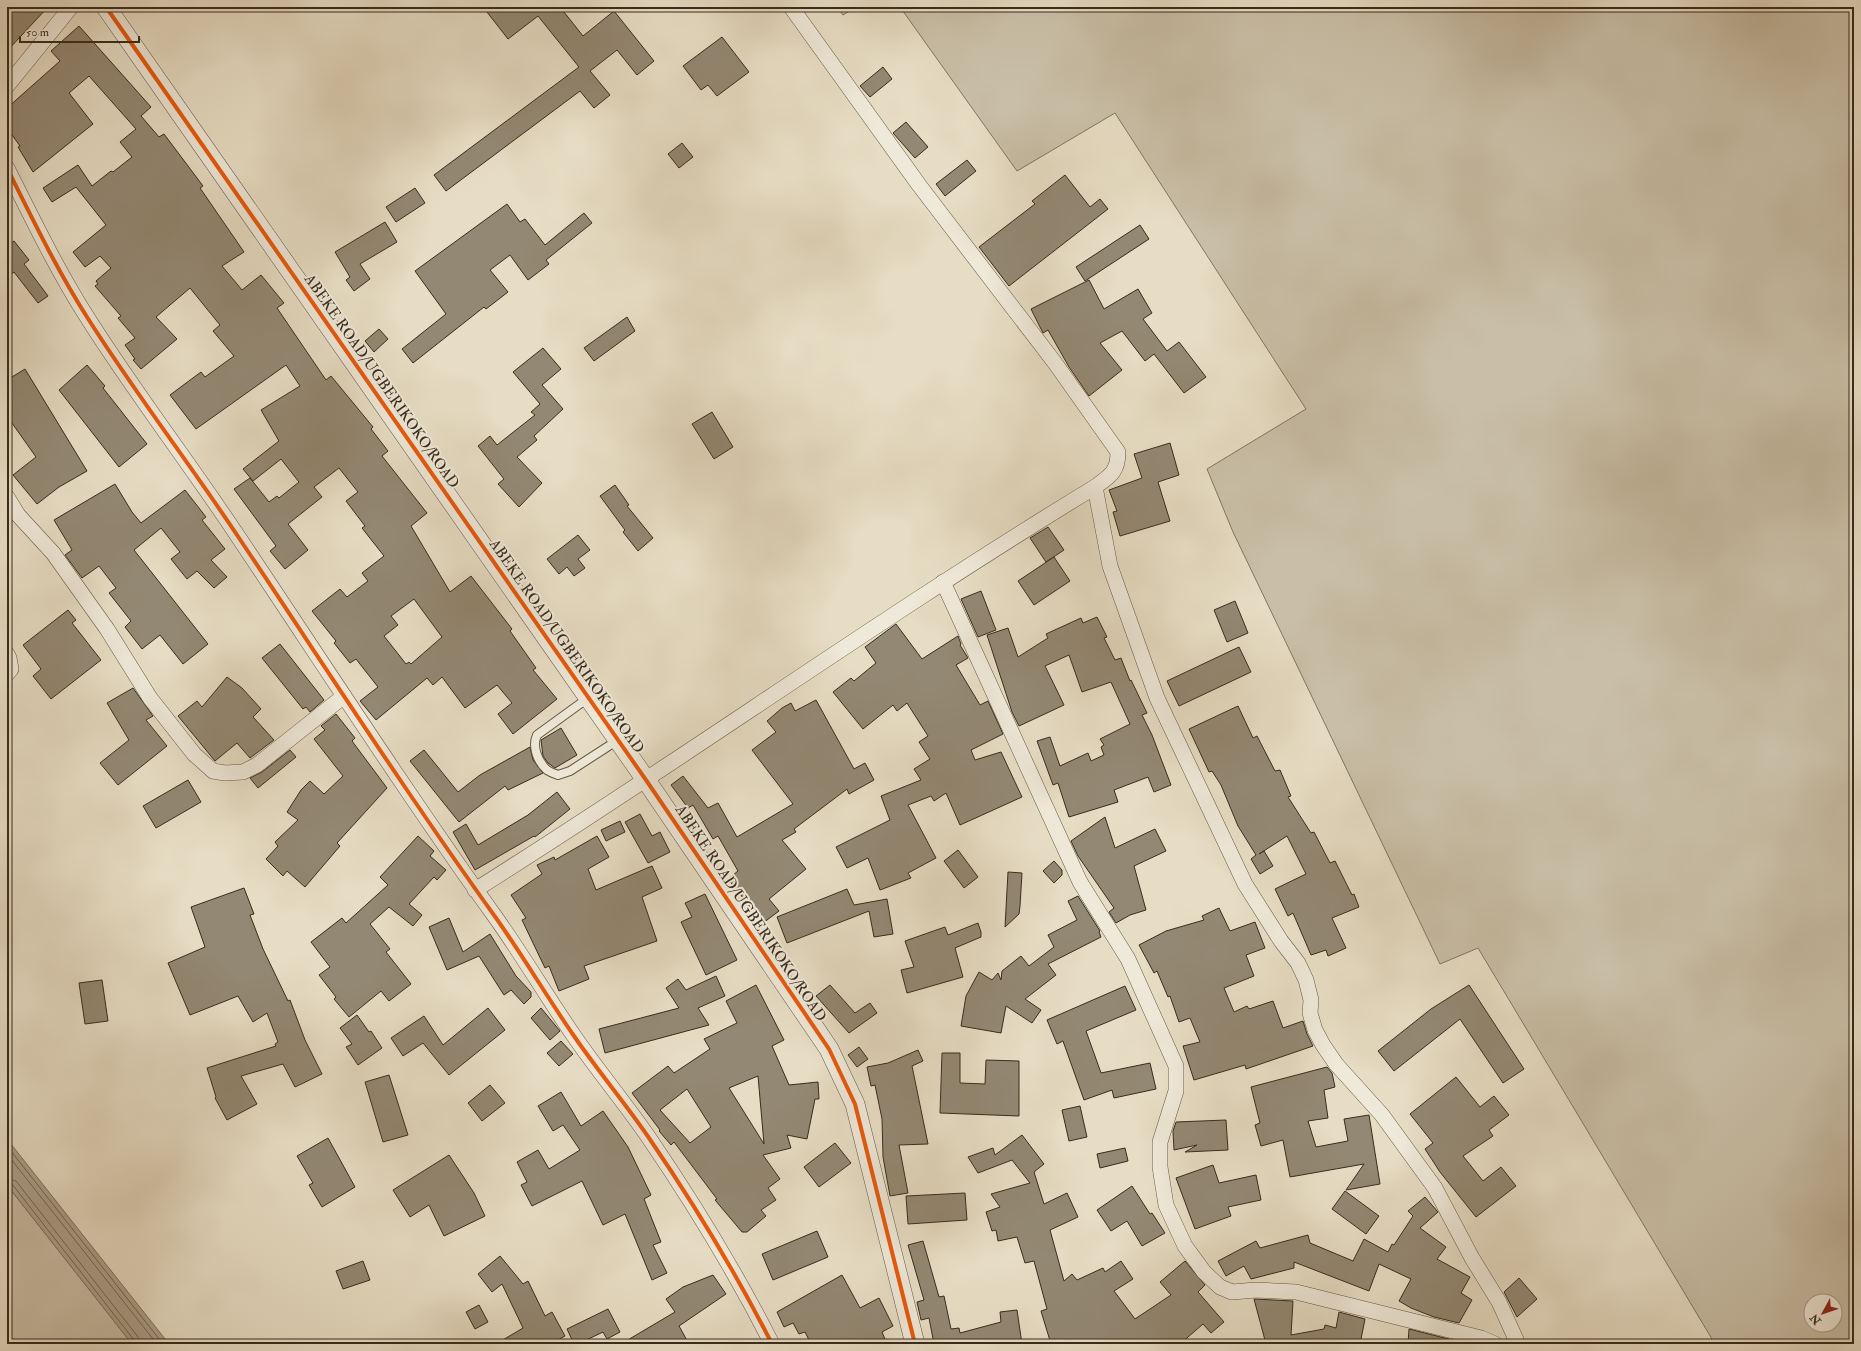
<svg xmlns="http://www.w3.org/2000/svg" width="1861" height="1351" viewBox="0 0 1861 1351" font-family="'IM FELL Double Pica',serif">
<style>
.green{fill:#c9bfa7;stroke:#807662;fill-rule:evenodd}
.water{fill:#aca18b;stroke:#7e725f}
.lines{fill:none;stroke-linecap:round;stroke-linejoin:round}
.shore{stroke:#726654;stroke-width:1}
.building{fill:#938873;stroke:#382c1c;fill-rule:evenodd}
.service-casing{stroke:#645846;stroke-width:10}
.minor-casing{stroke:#645846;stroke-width:16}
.tertiary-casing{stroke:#645846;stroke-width:20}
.service{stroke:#efe9d9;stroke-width:8}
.minor{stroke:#efe9d9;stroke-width:15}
.tertiary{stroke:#efe9d9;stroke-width:19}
.cycleway-casing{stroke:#efe9d9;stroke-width:6}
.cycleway{stroke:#e8590c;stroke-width:4}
.labels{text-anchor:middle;stroke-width:4;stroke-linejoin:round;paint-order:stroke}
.street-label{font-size:15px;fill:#382c1c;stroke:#efe9d9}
</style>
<rect width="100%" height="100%" fill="#e7ddc4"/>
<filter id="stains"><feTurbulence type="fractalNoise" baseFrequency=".005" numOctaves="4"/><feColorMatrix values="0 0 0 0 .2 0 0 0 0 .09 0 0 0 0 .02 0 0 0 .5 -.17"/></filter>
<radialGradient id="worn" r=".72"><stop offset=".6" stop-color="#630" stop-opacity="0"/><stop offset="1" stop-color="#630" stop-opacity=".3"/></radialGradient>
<g class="green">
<polygon points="837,7 856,7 843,15"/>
<path d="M900 7H1854V1344H1715L1478 948 1440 964 1233 532 1207 469 1306 409 1115 113 1017 171ZM1811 1301H1835V1325H1811Z"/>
<polygon points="7,1185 132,1344 7,1344"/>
</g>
<polygon class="water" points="7,1139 169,1344 132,1344 7,1185"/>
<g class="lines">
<g class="shore">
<polyline points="7,1146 163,1344"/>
<polyline points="7,1154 157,1344"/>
<polyline points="7,1178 16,1181 138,1337 140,1344"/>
<polyline points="7,1183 12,1184 134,1340 135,1344"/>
</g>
</g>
<g class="building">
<polygon points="7,7 48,7 7,51"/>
<polygon points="483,7 560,7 583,36 614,11 654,61 637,75 617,50 590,71 610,95 594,108 580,91 446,191 434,175 579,67 538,16 508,39"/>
<path d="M79 26 151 107 141 116 159 137 164 134 203 186 200 188 244 252 222 266 242 290 261 275 284 303 277 308 326 380 331 376 373 427 371 429 388 451 382 456 427 513 411 526 450 592 471 576 512 629 510 631 536 668 533 670 557 699 513 734 498 714 512 703 497 685 465 708 442 677 433 685 427 678 376 720 360 701 378 687 356 659 350 663 334 643 336 641 312 611 340 589 347 597 368 581 362 573 384 556 362 528 365 526 346 501 358 492 339 468 314 487 322 497 288 524 308 550 285 569 270 551 276 546 234 489 250 478 269 502 277 496 279 498 299 482 281 459 253 481 243 469 279 441 261 410 300 386 286 365 196 429 170 395 201 372 205 377 234 356 213 331 220 325 190 288 156 317 177 339 141 369 133 360 135 359 125 345 135 338 118 318 121 316 95 286 98 284 96 281 111 268 100 256 85 267 73 252 106 225 76 187 52 202 43 188 78 165 92 186 111 171 113 172 132 157 120 142 136 129 89 76 69 93 93 124 33 172 18 147 20 146 7 128V108L60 61 51 51ZM414 599 442 637 411 664 409 662 406 664 384 636 398 625 391 616Z"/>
<polygon points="722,37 749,72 717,96 708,85 701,90 683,66"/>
<polygon points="883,67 892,79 870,97 860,86"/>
<polygon points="906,122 928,147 915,158 893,133"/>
<polygon points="682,143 693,157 679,168 668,154"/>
<polygon points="967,160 976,171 945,196 936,184"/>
<polygon points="1065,175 1090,207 1100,199 1108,209 1009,286 979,247 1035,204 1032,201"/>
<polygon points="415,188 425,203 396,222 386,207"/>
<polygon points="507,204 520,222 525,219 545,245 584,213 592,223 546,260 549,264 528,280 510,255 490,270 508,292 486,309 484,307 413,363 402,349 446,314 415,271"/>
<polygon points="385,222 397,242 360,264 370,279 354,291 346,280 350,277 335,252"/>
<polygon points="1140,225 1149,239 1085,281 1076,267"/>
<polygon points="14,241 29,260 24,264 48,296 38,303 14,272 7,278 7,247"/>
<polygon points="1089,280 1104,309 1138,289 1152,313 1143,319 1167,351 1179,342 1206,377 1184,393 1154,354 1145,361 1122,331 1100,343 1122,370 1089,396 1069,367 1048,330 1043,333 1031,309"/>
<polygon points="627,317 635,331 594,361 584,348"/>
<polygon points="379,329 388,339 374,352 365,341"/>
<polygon points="543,348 561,369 542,385 563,409 534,436 537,440 517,457 542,483 519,507 498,484 504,479 478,446 490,436 497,445 535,415 531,412 540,404 513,372"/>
<polygon points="87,365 105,386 103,388 147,444 119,467 59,390"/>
<polygon points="25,369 87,471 59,487 37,504 13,475 36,457 7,416 7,380"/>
<polygon points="712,412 733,447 714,459 692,424"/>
<polygon points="1170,443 1179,475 1158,482 1170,521 1120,536 1113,512 1117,511 1109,490 1142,478 1134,454"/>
<polygon points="115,484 132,512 141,523 185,490 206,517 202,520 225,549 211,560 227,577 214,588 197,571 187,579 171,559 180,552 161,528 134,550 208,644 183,664 160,635 142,649 125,627 131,621 109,593 116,588 99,566 82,578 65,555 72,550 54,520"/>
<polygon points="615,485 629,505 627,506 653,538 638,551 623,532 625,530 600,496"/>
<polygon points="1048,527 1064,550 1046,562 1030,538"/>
<polygon points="578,535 590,550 578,559 585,568 574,576 567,567 559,574 547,559"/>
<polygon points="1054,557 1070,581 1034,605 1018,581"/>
<polygon points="981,591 996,630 978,637 961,599"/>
<polygon points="1235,601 1248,633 1227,642 1214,610"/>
<polygon points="68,610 76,620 72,623 101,660 51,699 33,676 41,669 23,645"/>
<polygon points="1097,617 1107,637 1104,638 1115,660 1121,658 1130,681 1131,680 1147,713 1142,715 1152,735 1171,785 1154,792 1148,777 1114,790 1118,802 1069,817 1058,783 1053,785 1037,741 1050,737 1060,766 1088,753 1091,761 1104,755 1101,747 1104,745 1100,739 1130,724 1111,682 1082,692 1069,655 1045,666 1064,705 1019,726 1012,712 987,635 1008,628 1018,657 1048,638 1046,634 1081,618 1083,623"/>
<polygon points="896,624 922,659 958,636 961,644 960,645 968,658 956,665 980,705 988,701 1003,734 971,750 975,760 1001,752 1022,797 960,825 946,793 934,801 931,796 908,805 936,858 908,873 911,878 880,890 868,858 847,868 836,847 890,820 881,796 921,780 914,769 930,759 919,742 928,736 907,703 897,711 893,705 863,729 833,692 851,678 854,681 876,663 865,647"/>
<polygon points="280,644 324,700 310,712 306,707 303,709 262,658"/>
<polygon points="1239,647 1251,672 1179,706 1167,681"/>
<polygon points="227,677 242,688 261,709 253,717 274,740 250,758 237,743 215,761 178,716 197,701 202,707"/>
<polygon points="133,688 153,716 146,720 167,746 118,785 100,763 129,740 107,703"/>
<polygon points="816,700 854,769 865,763 874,780 849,794 847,789 794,829 796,832 782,840 806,869 769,899 779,911 763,923 728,879 738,871 718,836 713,839 693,805 688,808 671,785 683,776 708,808 718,803 737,837 793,804 752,750 776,732 767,721 782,708 791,703 795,711"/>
<polygon points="1238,706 1253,738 1257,736 1275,771 1280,770 1291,796 1288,797 1311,833 1314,832 1330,863 1335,861 1352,895 1354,894 1359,907 1332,918 1346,948 1328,956 1326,950 1311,955 1293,913 1288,916 1275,889 1306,874 1287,836 1259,854 1264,851 1273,866 1260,874 1251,859 1256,855 1238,826 1221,785 1212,771 1209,772 1189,729"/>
<polygon points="336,714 355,738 352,741 387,788 337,843 340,846 305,887 287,871 283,876 266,859 278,846 275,842 298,820 287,812 301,790 310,781 324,794 343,776 314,739 325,730 321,726"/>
<polygon points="561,728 577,755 555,768 548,763 543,756 541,740"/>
<polygon points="530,747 533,760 543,773 508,790 505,786 459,822 410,761 424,750 458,792 480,775"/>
<polygon points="290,750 296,757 258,788 250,778 262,772"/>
<polygon points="188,780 201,802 156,828 143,806"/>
<polygon points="557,792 570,809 535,837 534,836 475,870 453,832 466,824 478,845 528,815"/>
<polygon points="640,814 652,836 660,832 670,852 648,863 625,822"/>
<polygon points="1105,817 1115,848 1155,829 1166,851 1134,866 1146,910 1130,915 1116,923 1109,912 1114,908 1078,856 1071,841"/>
<polygon points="620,821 625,832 606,841 601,830"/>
<polygon points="418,836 434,851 430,856 446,870 437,880 434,877 409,904 422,915 413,926 389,907 370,924 390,949 386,952 411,984 389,1001 381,991 349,1017 334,999 336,997 319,975 330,967 311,942 342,918 346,923 388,885 380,877"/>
<polygon points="597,836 609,857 588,869 596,890 652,866 662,888 642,897 657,941 584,966 589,979 559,991 549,966 545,968 522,920 526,918 511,895 542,874 537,865 554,857 555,860"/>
<polygon points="958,850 978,877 964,888 944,861"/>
<polygon points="1054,861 1062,870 1062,875 1054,883 1043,871"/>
<polygon points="1008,872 1022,873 1020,906 1019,914 1005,927"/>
<polygon points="244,888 254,914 250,915 263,949 288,1001 290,1000 305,1040 322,1074 295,1087 283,1064 241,1076 257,1104 227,1120 215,1098 216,1097 207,1068 276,1046 275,1044 278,1042 267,1013 253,1022 238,996 190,1015 168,963 205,947 191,907"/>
<polygon points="847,889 854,905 887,899 893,934 874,937 869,911 787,943 777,917"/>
<polygon points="705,894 737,960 706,975 681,922 692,917 685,903"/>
<polygon points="1078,896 1100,931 1099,932 1101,937 1048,964 1056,975 1025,999 1041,1010 1032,1023 1006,1006 1001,1033 961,1026 966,996 979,972 992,980 998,973 1001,980 1002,971 1021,956 1029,966 1054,947 1048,935 1077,920 1068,901"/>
<polygon points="1219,908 1230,931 1255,922 1265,948 1246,955 1254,976 1224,988 1234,1012 1247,1006 1249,1009 1273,1001 1283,1028 1303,1021 1307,1034 1313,1046 1246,1069 1245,1065 1194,1080 1183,1046 1200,1042 1190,1018 1179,1022 1170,996 1168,997 1157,971 1154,973 1139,945 1166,931 1204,920 1202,916"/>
<polygon points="449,918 463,952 490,934 516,976 531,992 531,997 524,1004 511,990 504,995 479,956 447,970 429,927"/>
<polygon points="978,923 981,932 981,937 955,948 963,977 907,993 901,970 914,967 905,941 945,927 948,935"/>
<polygon points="716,976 725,996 698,1008 709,1025 605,1053 599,1029 679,1008 666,988 678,979 686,990"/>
<polygon points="102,980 108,1021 85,1024 79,983"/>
<path d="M756 985 784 1040 772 1046 789 1085 818 1082 819 1099H815L807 1139 787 1135 791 1148 763 1155 780 1179 768 1188 776 1200 761 1210 766 1216 747 1232H742L715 1200 717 1199 674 1142 671 1145 659 1131 660 1130 632 1093 668 1066 674 1073 710 1049 704 1039 737 1023 726 1001ZM758 1076 764 1144 729 1088ZM687 1089 711 1127 690 1143 660 1110Z"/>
<polygon points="830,985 855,1013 870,1003 877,1013 849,1033 816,996"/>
<polygon points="1469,985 1524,1069 1503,1083 1460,1019 1394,1071 1378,1051 1431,1009"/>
<polygon points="1125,986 1136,1010 1086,1031 1101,1073 1150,1063 1156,1089 1114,1098 1112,1090 1084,1100 1063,1041 1057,1044 1047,1020"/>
<polygon points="488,1008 505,1030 449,1075 423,1043 403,1056 391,1038 424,1016 443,1045"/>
<polygon points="541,1008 560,1031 550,1040 531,1018"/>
<polygon points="357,1015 369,1032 371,1031 382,1048 358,1065 346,1047 352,1044 340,1028"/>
<polygon points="561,1041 573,1054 559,1066 547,1053"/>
<polygon points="859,1047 868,1059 857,1067 848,1055"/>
<polygon points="918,1050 923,1061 912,1066 928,1144 899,1145 908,1193 890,1196 883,1157 882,1119 875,1085 871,1086 867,1067 888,1063"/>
<polygon points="942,1053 960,1053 960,1083 985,1084 986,1060 1019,1061 1019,1116 940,1113"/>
<polygon points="1327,1067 1332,1073 1335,1087 1324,1090 1328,1118 1308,1121 1316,1147 1348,1141 1344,1119 1369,1115 1380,1184 1346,1190 1364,1164 1290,1177 1283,1140 1261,1146 1255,1125 1260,1123 1251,1087"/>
<polygon points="389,1075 408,1135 383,1142 365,1082"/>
<polygon points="1456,1077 1480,1107 1494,1096 1509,1115 1489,1130 1493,1136 1463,1156 1483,1181 1501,1167 1516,1186 1476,1217 1440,1172 1425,1149 1433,1143 1410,1114"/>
<polygon points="490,1085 505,1103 482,1121 468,1103"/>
<polygon points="561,1092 581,1126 603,1111 628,1147 651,1195 644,1199 661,1242 653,1245 667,1273 652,1280 625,1214 603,1225 582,1181 532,1206 521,1185 527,1182 517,1162 538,1150 549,1169 580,1150 563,1125 553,1131 538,1106"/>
<polygon points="1080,1106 1087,1137 1069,1141 1062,1110"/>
<polygon points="1226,1120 1228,1150 1185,1152 1197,1145 1174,1150 1173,1131 1176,1122"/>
<polygon points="1022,1135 1044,1164 1034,1172 1044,1204 1067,1193 1078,1217 1050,1230 1064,1281 1072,1274 1077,1280 1103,1268 1105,1272 1121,1261 1133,1279 1114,1291 1135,1319 1171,1295 1160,1282 1185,1261 1205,1285 1198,1292 1224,1322 1211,1333 1203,1324 1180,1344 1051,1344 1041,1311 1047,1309 1034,1261 1025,1263 1017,1237 998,1241 996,1230 992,1231 986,1212 1000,1207 991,1194 1030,1183 1012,1160 978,1173 968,1157 993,1148 995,1155"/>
<polygon points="328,1138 355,1187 322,1207 309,1185 313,1183 297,1156"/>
<polygon points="835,1143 851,1163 819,1187 804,1167"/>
<polygon points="1125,1148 1128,1161 1100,1168 1097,1154"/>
<polygon points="449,1155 474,1193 485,1216 444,1236 429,1205 410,1217 393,1190"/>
<polygon points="1213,1165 1219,1183 1256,1175 1261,1200 1228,1207 1231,1216 1195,1229 1176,1178"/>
<polygon points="1132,1186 1150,1214 1152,1213 1165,1233 1142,1246 1127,1221 1111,1231 1097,1210"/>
<polygon points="1345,1191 1379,1216 1366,1234 1332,1209"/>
<polygon points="965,1193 967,1220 908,1224 906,1196"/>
<polygon points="1425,1197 1438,1212 1420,1228 1446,1247 1437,1259 1470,1277 1461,1293 1472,1300 1459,1323 1434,1317 1411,1308 1399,1301 1411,1279 1379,1264 1369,1291 1294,1262 1294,1268 1251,1279 1244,1266 1226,1276 1218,1261 1256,1241 1260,1248 1308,1235 1310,1243 1353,1261 1364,1239 1388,1252 1392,1244 1394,1245 1413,1216 1408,1211"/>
<polygon points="817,1231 828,1257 773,1280 762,1254"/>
<polygon points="923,1241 939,1297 944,1296 951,1329 959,1328 960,1333 1001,1322 1000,1312 1017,1310 1022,1344 934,1344 929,1318 921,1320 917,1302 924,1300 908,1245"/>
<polygon points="500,1256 523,1284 528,1281 545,1316 552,1312 565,1336 551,1344 496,1344 523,1328 502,1284 492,1292 478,1274"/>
<polygon points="363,1261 370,1280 343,1289 336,1271"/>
<polygon points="713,1275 726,1294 679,1326 689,1344 621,1344 675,1312 666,1299 683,1287"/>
<polygon points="842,1275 860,1308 879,1298 893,1326 882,1332 887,1344 811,1344 805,1332 799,1334 793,1323 784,1327 777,1312"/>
<polygon points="1519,1278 1537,1299 1517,1317 1504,1292"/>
<polygon points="1254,1299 1293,1301 1291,1335 1324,1329 1325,1325 1336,1328 1339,1312 1365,1319 1360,1344 1279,1344 1279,1341 1266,1344"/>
<polygon points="479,1305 488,1322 475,1329 466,1312"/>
<polygon points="608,1309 620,1332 607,1339 603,1332 578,1344 574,1344 567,1329"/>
<polygon points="1409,1329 1468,1344 1408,1344"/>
</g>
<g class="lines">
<g class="service-casing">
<path id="service" d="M588 698 537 735C532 746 537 761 547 770 550 772 555 774 558 775L570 771 618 740"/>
</g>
<g class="minor-casing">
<g id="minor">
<polyline points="7,86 71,7"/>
<path d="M7 168C32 218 57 270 87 317 135 393 190 464 239 538 324 665 407 794 496 918 523 956 547 997 574 1036 598 1071 625 1103 649 1138 694 1204 736 1273 772 1344"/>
<polyline points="1095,487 1110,566 1157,698 1245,884 1281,941 1298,963 1306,980 1311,1000 1310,1013 1315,1030 1323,1045 1336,1064 1382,1115 1435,1188 1472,1258 1499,1302 1518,1344"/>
<polyline points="7,497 18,515 53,553 107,629 150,698 194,754 213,771 225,773 243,772 257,765 344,696"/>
<polyline points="943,582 1080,882 1128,959 1176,1066 1176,1091 1160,1142 1160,1167 1166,1205 1185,1246 1204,1272 1220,1287 1232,1292 1256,1290 1296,1292 1481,1338 1495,1344"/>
<polyline points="7,654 9,658 11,669 7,674"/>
<path d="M475 890C684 759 884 615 1095 487 1110 476 1118 472 1118 452L1055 363 919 185 791 7"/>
</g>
</g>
<g class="tertiary-casing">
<polyline id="tertiary" points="106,7 646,780 829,1049 855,1104 915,1344"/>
</g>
<use href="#service" class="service"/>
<use href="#minor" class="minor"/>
<use href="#tertiary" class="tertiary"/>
<g class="cycleway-casing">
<g id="cycleway">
<polyline points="106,7 646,780 829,1049 855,1104 915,1344"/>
<path d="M7 168C32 218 57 270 87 317 135 393 190 464 239 538 324 665 407 794 496 918 523 956 547 997 574 1036 598 1071 625 1103 649 1138 694 1204 736 1273 772 1344"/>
</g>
</g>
<use href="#cycleway" class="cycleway"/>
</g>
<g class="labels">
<g class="street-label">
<text transform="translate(382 381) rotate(55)" y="5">ABEKE ROAD/UGBERIKOKO/ROAD</text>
<text transform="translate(567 646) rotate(55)" y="5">ABEKE ROAD/UGBERIKOKO/ROAD</text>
<text transform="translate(751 913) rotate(56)" y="5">ABEKE ROAD/UGBERIKOKO/ROAD</text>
</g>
</g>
<rect width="1861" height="1351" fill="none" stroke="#e7ddc4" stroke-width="24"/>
<rect x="8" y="8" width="1845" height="1335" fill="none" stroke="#382c1c" stroke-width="2"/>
<rect x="12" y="12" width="1837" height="1327" fill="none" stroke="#382c1c"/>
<g transform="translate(1823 1313) rotate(230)"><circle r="19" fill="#efe9d9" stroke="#a69d8d"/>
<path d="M0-3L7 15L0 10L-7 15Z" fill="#8f2418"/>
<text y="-6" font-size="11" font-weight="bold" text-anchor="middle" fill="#382c1c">N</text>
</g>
<path d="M20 36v6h119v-6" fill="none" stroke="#382c1c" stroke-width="2"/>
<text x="26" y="36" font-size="12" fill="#382c1c" stroke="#efe9d9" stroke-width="3" paint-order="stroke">50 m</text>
<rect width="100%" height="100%" filter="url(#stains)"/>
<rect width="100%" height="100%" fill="url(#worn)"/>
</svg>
